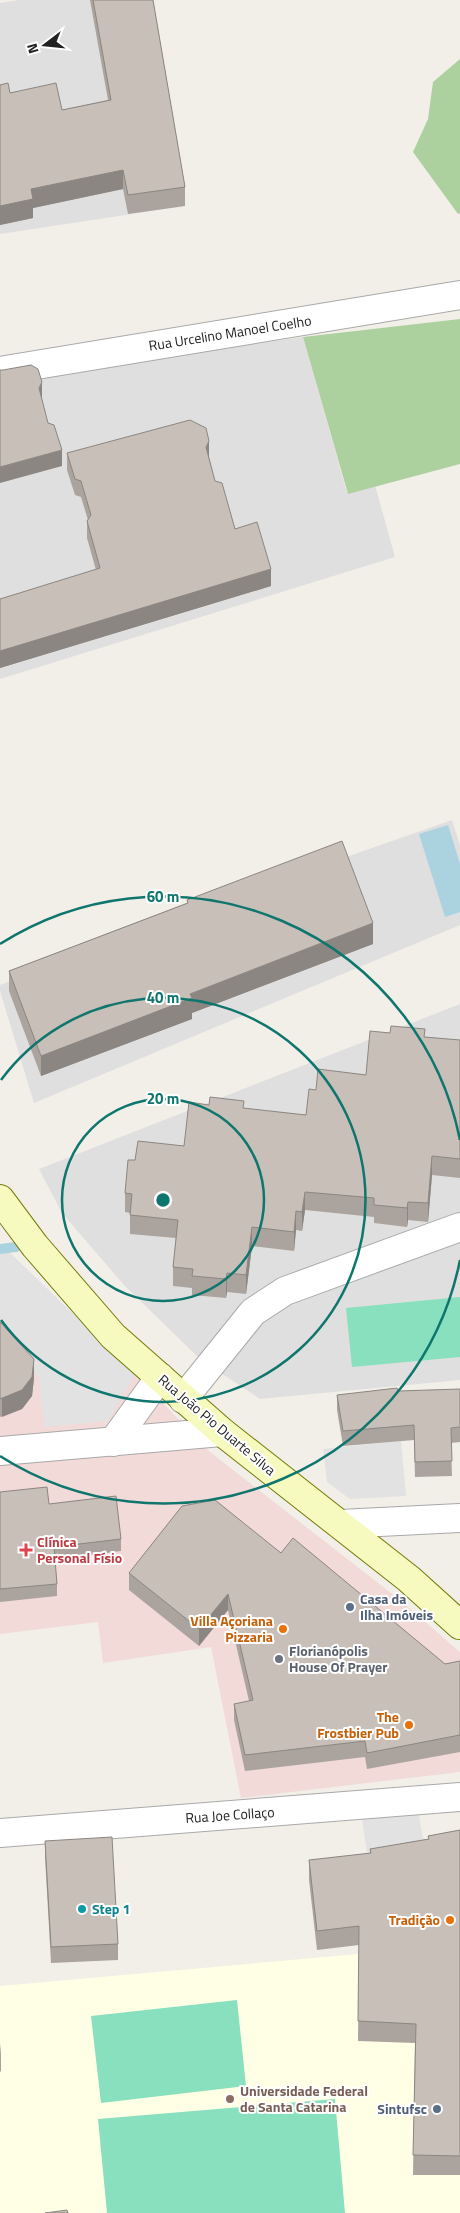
<svg xmlns="http://www.w3.org/2000/svg" width="460" height="2213" viewBox="0 0 460 2213" font-family="'Titillium Web',sans-serif">
<style>
.residential{fill:#e0dfdf}
.commercial{fill:#f2dad9}
.education{fill:#ffffe5}
.forest{fill:#add19e}
.pitch{fill:#88e0be}
.parking{fill:#e2e2e2}
.water{fill:#aad3df}
.lines{fill:none;stroke-linecap:round;stroke-linejoin:round}
.stream{stroke:#aad3df;stroke-width:10}
.minor-casing{stroke:#a9a9a9;stroke-width:30}
.secondary-casing{stroke:#707d05;stroke-width:30}
.minor{stroke:#fff;stroke-width:28}
.secondary{stroke:#f7fabf;stroke-width:28}
.wall{fill:#aba49e}
.shaded-wall{fill:#8b8681}
.building{fill:#c7bfb8;stroke:#8b8681}
.ring{fill:none;stroke:#0f766e;stroke-width:2.5}
.health-dot{fill:#e0444e;stroke:#fff;stroke-width:2}
.service-dot{fill:#5c6f8a;stroke:#fff;stroke-width:2}
.food-dot{fill:#e8710a;stroke:#fff;stroke-width:2}
.worship-dot{fill:#6b7280;stroke:#fff;stroke-width:2}
.culture-dot{fill:#0f9aa8;stroke:#fff;stroke-width:2}
.education-dot{fill:#8d6e63;stroke:#fff;stroke-width:2}
.labels{text-anchor:middle;stroke-width:4;stroke-linejoin:round;paint-order:stroke}
.street-label{font-size:14px;fill:#222;stroke:#fff}
.health-label{font-size:14px;font-weight:bold;fill:#be3a42;stroke:#fff;text-anchor:start}
.service-label{font-size:14px;font-weight:bold;fill:#4e5e75;stroke:#fff;text-anchor:start}
.food-label{font-size:14px;font-weight:bold;fill:#c56008;stroke:#fff;text-anchor:end}
.worship-label{font-size:14px;font-weight:bold;fill:#5b616d;stroke:#fff;text-anchor:start}
.culture-label{font-size:14px;font-weight:bold;fill:#0d838f;stroke:#fff;text-anchor:start}
.education-label{font-size:14px;font-weight:bold;fill:#785e54;stroke:#fff;text-anchor:start}
.centre{fill:#0f766e;stroke:#fff;stroke-width:2.5}
.ring-label{font-size:15px;text-anchor:middle;font-weight:bold;fill:#0f766e;stroke:#fff;stroke-width:4;stroke-linejoin:round;paint-order:stroke}
</style>
<rect width="100%" height="100%" fill="#f2efe9"/>
<g class="residential">
<polygon points="19,0 150,0 185,206 0,234 0,3"/>
<polygon points="303,337 347,493 375,485 395,557 0,679 0,380"/>
<polygon points="452,820 460,845 460,925 34,1103 0,991 0,985 246,892"/>
<polygon points="460,1004 460,1380 260,1399 201,1360 124,1285 62,1213 39,1169"/>
</g>
<polygon class="commercial" points="9,1252 135,1374 210,1452 400,1600 460,1652 460,1772 241,1798 211,1647 103,1663 98,1622 0,1634 0,1253"/>
<polygon class="education" points="460,1945 460,2213 0,2213 0,1986"/>
<g class="forest">
<polygon points="460,59 460,213 458,214 413,152 428,119 433,82"/>
<polygon points="460,319 460,464 348,494 303,337"/>
</g>
<g class="pitch">
<polygon points="460,1297 460,1357 352,1367 346,1308"/>
<polygon points="237,2000 246,2086 101,2103 91,2016"/>
<polygon points="335,2099 345,2213 107,2213 98,2119"/>
</g>
<g class="parking">
<polygon points="9,1252 135,1374 108,1421 44,1427 39,1378 0,1334 0,1253"/>
<polygon points="401,1441 406,1496 350,1499 327,1482 323,1449"/>
<polygon points="418,1810 426,1857 369,1867 362,1819"/>
</g>
<polygon class="water" points="448,825 460,864 460,912 445,917 419,834"/>
<g class="lines">
<polyline class="stream" points="0,1249 16,1247"/>
<g class="minor-casing">
<g id="minor">
<polyline points="0,371 460,295"/>
<polyline points="183,1399 253,1312 285,1291 460,1227"/>
<polyline points="113,1442 160,1377"/>
<polyline points="0,1451 222,1432"/>
<polyline points="340,1524 460,1518"/>
<polyline points="0,1833 460,1797"/>
</g>
</g>
<g class="secondary-casing">
<polyline id="secondary" points="0,1199 35,1246 113,1336 222,1432 409,1579 460,1625"/>
</g>
<use href="#minor" class="minor"/>
<use href="#secondary" class="secondary"/>
</g>
<g class="wall">
<polygon points="90,0 153,0 185,187 185,206 128,214 123,189 33,208 33,218 0,225 0,85 10,93 62,110 108,100"/>
<polygon points="67,453 209,457 209,458 215,481 235,529 271,586 0,668 0,599 96,570 87,538 87,521 88,520 81,497 75,495 67,470"/>
<polygon points="187,900 373,944 192,1013 192,1019 41,1076 9,991 9,971 187,903"/>
<polygon points="425,1037 460,1040 460,1178 432,1175 428,1222 408,1220 407,1227 374,1223 374,1217 305,1210 302,1231 296,1230 294,1251 252,1246 246,1294 227,1292 226,1298 192,1295 192,1288 173,1286 173,1267 176,1238 130,1234 130,1213 125,1212 125,1193 135,1160 184,1146 209,1105 306,1115 316,1090 366,1075"/>
<polygon points="0,1322 34,1378 32,1396 22,1409 0,1417"/>
<polygon points="398,1391 460,1410 460,1442 451,1443 452,1476 415,1477 414,1440 343,1446 337,1410 337,1395"/>
<polygon points="0,1492 49,1504 121,1539 121,1551 55,1560 57,1584 57,1596 0,1602"/>
<polygon points="281,1553 445,1664 460,1661 460,1752 367,1769 365,1757 245,1771 234,1720 234,1704 249,1701 228,1610 199,1646 129,1590 129,1573"/>
<polygon points="460,1830 460,2175 413,2175 415,2043 358,2041 359,1945 317,1950 309,1880 309,1860 370,1854 370,1849 428,1839 428,1836"/>
<polygon points="45,1841 118,1944 118,1960 51,1963 45,1857"/>
<polygon points="0,2043 1,2054 1,2071 0,2072"/>
</g>
<g class="shaded-wall">
<polygon points="123,170 123,189 33,208 33,218 0,225 0,206 31,189"/>
<polygon points="42,382 42,399 39,404 39,388"/>
<polygon points="209,441 209,457 206,463 206,447"/>
<polygon points="62,450 62,466 0,483 0,467"/>
<polygon points="271,569 271,586 0,668 0,651"/>
<polygon points="373,923 373,944 192,1013 192,1019 41,1076 41,1056 190,994"/>
<polygon points="432,1156 432,1175 428,1222 428,1203"/>
<polygon points="305,1192 305,1210 302,1231 302,1212"/>
<polygon points="408,1202 408,1220 407,1227 407,1208"/>
<polygon points="296,1211 296,1230 294,1251 294,1232"/>
<polygon points="252,1227 252,1246 246,1294 246,1275"/>
<polygon points="227,1273 227,1292 226,1298 226,1279"/>
<polygon points="34,1359 34,1378 32,1396 22,1409 2,1417 2,1398"/>
<polygon points="228,1594 228,1610 199,1646 199,1629"/>
</g>
<g class="building">
<polygon points="93,0 153,0 185,187 128,195 123,170 31,189 33,199 0,206 0,85 8,83 10,93 56,83 62,110 111,100"/>
<polygon points="31,365 38,369 42,382 39,388 48,423 54,425 62,450 0,467 0,370 3,370"/>
<polygon points="190,420 206,428 209,441 206,447 215,481 222,483 235,529 257,522 271,569 0,651 0,599 100,568 87,521 91,515 81,481 75,479 67,453"/>
<polygon points="342,841 373,923 190,994 192,998 41,1056 9,971 188,903 187,900"/>
<polygon points="391,1026 425,1029 424,1037 460,1040 460,1159 432,1156 428,1203 408,1202 407,1208 374,1205 374,1198 305,1192 302,1212 296,1211 294,1232 252,1227 246,1275 227,1273 226,1279 192,1276 193,1269 173,1267 178,1220 130,1215 132,1194 125,1193 128,1160 135,1160 138,1141 184,1146 189,1102 209,1105 210,1097 244,1101 243,1108 306,1115 309,1089 316,1090 318,1069 366,1075 370,1031 390,1033"/>
<polygon points="0,1322 34,1359 32,1377 22,1390 0,1399"/>
<polygon points="397,1388 398,1391 460,1389 460,1427 451,1428 452,1461 415,1462 414,1425 343,1431 337,1395"/>
<polygon points="47,1487 49,1504 116,1496 121,1539 54,1547 57,1584 0,1589 0,1492"/>
<polygon points="215,1500 281,1553 293,1538 445,1664 460,1661 460,1735 367,1753 365,1741 245,1755 234,1704 253,1700 228,1594 199,1629 129,1573 182,1506"/>
<polygon points="460,1830 460,2156 413,2155 416,2024 358,2021 359,1926 317,1931 309,1860 371,1853 370,1849 429,1839 428,1836"/>
<polygon points="112,1837 118,1944 51,1947 45,1841"/>
<polygon points="67,2210 68,2213 45,2213"/>
</g>
<g class="ring">
<circle cx="163" cy="1200" r="101"/>
<path d="M1 1080A202 202 0 1 1 1 1320"/>
<path d="M460 1260A303 303 0 0 1 0 1456M0 944A303 303 0 0 1 460 1140"/>
</g>
<path class="health-dot" d="M23.5 1542.5h5v5h5v5h-5v5h-5v-5h-5v-5h5z"/>
<g class="service-dot">
<circle cx="350" cy="1607" r="5"/>
<circle cx="437" cy="2109" r="5"/>
</g>
<g class="food-dot">
<circle cx="283" cy="1629" r="5"/>
<circle cx="409" cy="1725" r="5"/>
<circle cx="450" cy="1920" r="5"/>
</g>
<circle class="worship-dot" cx="279" cy="1659" r="5"/>
<circle class="culture-dot" cx="82" cy="1909" r="5"/>
<circle class="education-dot" cx="230" cy="2099" r="5"/>
<g class="labels">
<g class="street-label">
<text transform="translate(230 333) rotate(-9)" y="5">Rua Urcelino Manoel Coelho</text>
<text transform="translate(217 1425) rotate(40)" y="5">Rua João Pio Duarte Silva</text>
<text transform="translate(230 1815) rotate(-4)" y="5">Rua Joe Collaço</text>
</g>
<g class="health-label">
<text x="37" y="1547">Clínica<tspan x="37" dy="16">Personal Físio</tspan></text>
</g>
<g class="service-label">
<text x="360" y="1604">Casa da<tspan x="360" dy="16">Ilha Imóveis</tspan></text>
<text x="427" y="2114" text-anchor="end">Sintufsc</text>
</g>
<g class="food-label">
<text x="273" y="1626">Villa Açoriana<tspan x="273" dy="16">Pizzaria</tspan></text>
<text x="399" y="1722">The<tspan x="399" dy="16">Frostbier Pub</tspan></text>
<text x="440" y="1925">Tradição</text>
</g>
<g class="worship-label">
<text x="289" y="1656">Florianópolis<tspan x="289" dy="16">House Of Prayer</tspan></text>
</g>
<g class="culture-label">
<text x="92" y="1914">Step 1</text>
</g>
<g class="education-label">
<text x="240" y="2096">Universidade Federal<tspan x="240" dy="16">de Santa Catarina</tspan></text>
</g>
</g>
<circle cx="163" cy="1200" r="8" class="centre"/>
<g class="ring-label">
<text x="163" y="902">60 m</text>
<text x="163" y="1003">40 m</text>
<text x="163" y="1104">20 m</text>
</g>
<g transform="translate(45 45) rotate(254)" stroke="#ffffff" stroke-width="4" paint-order="stroke">
<path d="M0-4L9 19L0 12L-9 19Z" fill="#222222"/>
<text y="-8" font-size="14" font-weight="bold" text-anchor="middle" fill="#222222">N</text>
</g>
</svg>
